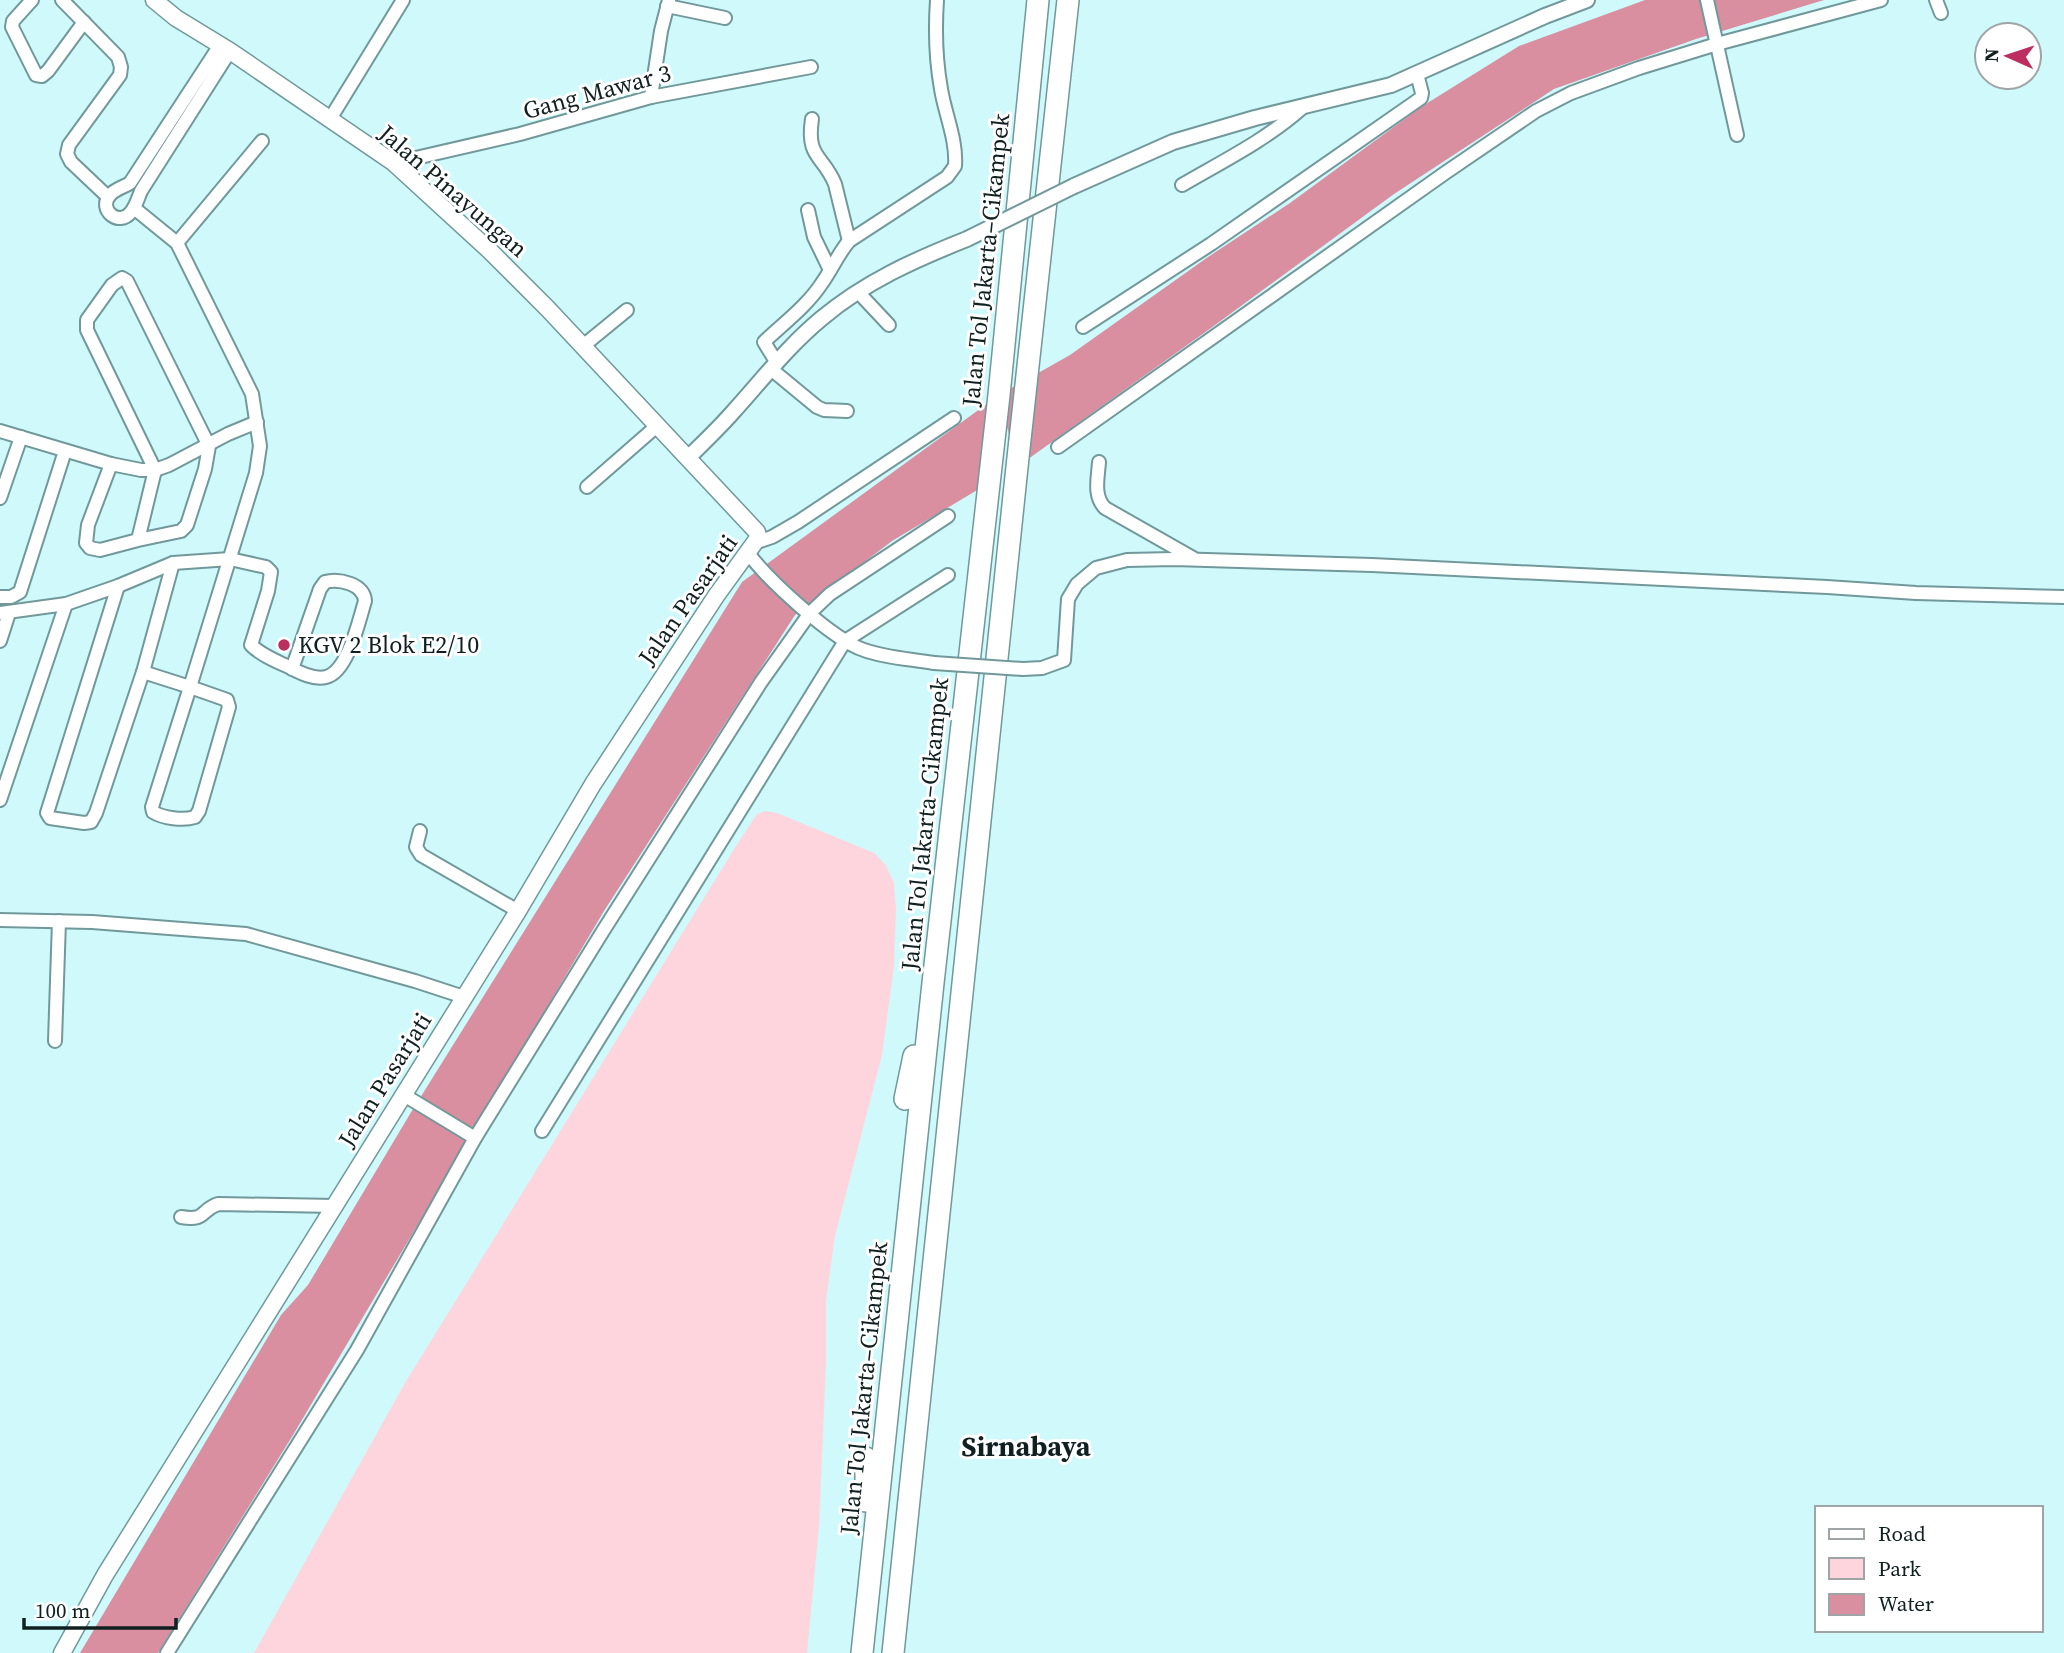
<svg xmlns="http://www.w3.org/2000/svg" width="2064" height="1653" viewBox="0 0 2064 1653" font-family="'Source Serif 4',serif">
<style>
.green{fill:#ffd5dd}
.water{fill:#d98fa0}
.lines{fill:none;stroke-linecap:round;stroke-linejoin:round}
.minor-casing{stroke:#71989a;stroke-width:16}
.tertiary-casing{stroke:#71989a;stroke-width:18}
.secondary-casing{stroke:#71989a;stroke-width:19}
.motorway-casing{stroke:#71989a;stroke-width:24}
.minor{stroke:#fff;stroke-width:12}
.tertiary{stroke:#fff;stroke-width:14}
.secondary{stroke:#fff;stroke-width:16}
.motorway{stroke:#fff;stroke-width:21}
.minor-bridge-casing{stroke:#71989a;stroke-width:16;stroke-linecap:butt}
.tertiary-bridge-casing{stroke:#71989a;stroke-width:18;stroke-linecap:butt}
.minor-bridge{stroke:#fff;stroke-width:12}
.tertiary-bridge{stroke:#fff;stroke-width:14}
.poi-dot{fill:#bc2e60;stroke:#fff;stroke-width:2.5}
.labels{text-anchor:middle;stroke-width:6;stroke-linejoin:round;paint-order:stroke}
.street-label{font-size:24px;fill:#101f20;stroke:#fff}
.poi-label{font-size:24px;fill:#101f20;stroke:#fff;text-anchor:start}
.quarter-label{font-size:28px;font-weight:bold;fill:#101f20;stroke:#fff}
</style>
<rect width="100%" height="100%" fill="#cff9fb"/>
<polygon class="green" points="765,811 777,813 874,853 885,864 894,883 896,910 894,966 882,1055 835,1236 826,1300 826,1362 819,1526 807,1653 254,1653 405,1383 736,846 757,814"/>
<polygon class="water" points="1645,0 1824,0 1696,39 1554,89 1394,194 1211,328 1017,467 1000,398 989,483 892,541 795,615 604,911 293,1435 158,1653 80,1653 281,1315 308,1285 410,1114 742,582 999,395 1070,355 1208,257 1290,203 1421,107 1519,46"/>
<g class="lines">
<g class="minor-casing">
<g id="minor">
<polyline points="32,0 13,21 12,27 36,75 42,76 48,71 84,22"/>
<polyline points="62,0 118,57 121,67 120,75 69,145 67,154 71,162 108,197"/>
<polyline points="1707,0 1737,135"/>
<polyline points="1936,0 1941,13"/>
<polyline points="667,6 725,18"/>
<path d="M220 45 130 183C124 187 115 189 110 195 97 209 119 228 131 212 136 206 138 198 141 191L230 51"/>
<polyline points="651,97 661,31 669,0"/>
<polyline points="330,119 403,0"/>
<path d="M812 119C806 158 823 155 835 184L849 241"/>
<polyline points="394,163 520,134 651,97 811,67"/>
<path d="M1182 185C1223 161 1266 140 1302 108"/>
<path d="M134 208 177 243 252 394 260 446 256 473 190 687 227 700 229 707 199 811 195 817C183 821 163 818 153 812L152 807 190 687 143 672"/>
<polyline points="808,210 814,237 830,270"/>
<polyline points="177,243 262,141"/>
<polyline points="858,292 889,325"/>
<polyline points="1083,327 1211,244 1421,98 1422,93 1417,74"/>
<polyline points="583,346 627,310"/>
<path d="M777 363 764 342C784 323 807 306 822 283 832 269 838 254 849 241L947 177 955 166C957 140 945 114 941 89 936 61 935 29 937 0"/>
<polyline points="771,369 817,407 824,410 847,411"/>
<polyline points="0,431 111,464 141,470 155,470 169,465 228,434 257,422"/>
<polyline points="1058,447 1445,173 1536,111 1571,93 1639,68 1717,44 1881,0"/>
<path d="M1099 462C1098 478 1093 496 1105 508L1193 558"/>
<polyline points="111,464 88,525 86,543 90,548 100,550 138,540 181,531 187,525 205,469 209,446 127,281 122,278 112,285 87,320 87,330 155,470 138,540"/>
<polyline points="587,487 658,425"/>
<polyline points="0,498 21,437"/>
<polyline points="757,542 772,537 798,522 954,418"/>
<path d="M748 553C768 580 833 640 864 650 886 658 911 659 934 663"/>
<polyline points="118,586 47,813 50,818 84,823 91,822 96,813 143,672 173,563"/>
<polyline points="0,597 11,597 20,592 65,451"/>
<path d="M0 613 66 604 118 586 173 563 230 559 266 567 271 572 268 591 251 645C261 655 276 661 289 667 300 673 314 680 326 677 348 672 359 620 365 601 364 584 339 578 325 582L320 589 292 669"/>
<polyline points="0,641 9,613"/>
<polyline points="1023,669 1042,668 1064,660 1068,599 1077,584 1096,568 1127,560 1174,559 1372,565 1827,587 1916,593 2064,597"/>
<polyline points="0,800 66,604"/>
<polyline points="420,831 416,847 421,855 518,911"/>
<polyline points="0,920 92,922 246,934 415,981 464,997"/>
<polyline points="55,1041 59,921"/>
<polyline points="404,1095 475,1138"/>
<polyline points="542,1131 845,641 948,575"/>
<path d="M181 1217C207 1221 199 1211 218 1204L336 1206"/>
<polyline points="167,1653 357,1350 475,1138 603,931 761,682 810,613 830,594 948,516"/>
</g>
</g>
<g class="tertiary-casing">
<g id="tertiary">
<polyline points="1074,186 1173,142 1255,118 1391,85 1545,16 1587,0"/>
<path d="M688 458C703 443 719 428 733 412 762 380 788 346 822 318 865 282 914 260 967 239"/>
</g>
</g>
<g class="secondary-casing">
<polyline id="secondary" points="62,1653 105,1575 518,911 593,784 716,596 758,538 757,532 548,309 490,251 394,163 230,51 176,18 154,0"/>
</g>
<g class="motorway-casing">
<g id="motorway">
<polyline points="905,1099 914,1056"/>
<polyline points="866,1501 866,1458"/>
<polyline points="862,1653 933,983 999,395 1038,0"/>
<polyline points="893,1653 1017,467 1068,0"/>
</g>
</g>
<use href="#minor" class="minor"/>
<use href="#tertiary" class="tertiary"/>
<use href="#secondary" class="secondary"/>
<use href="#motorway" class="motorway"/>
<g class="minor-bridge-casing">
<polyline id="minor-bridge" points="934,663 1023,669"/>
</g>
<g class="tertiary-bridge-casing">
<polyline id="tertiary-bridge" points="967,239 1074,186"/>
</g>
<use href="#minor-bridge" class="minor-bridge"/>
<use href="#tertiary-bridge" class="tertiary-bridge"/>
</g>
<circle class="poi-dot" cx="284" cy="645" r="7"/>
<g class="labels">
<g class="street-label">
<text transform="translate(597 92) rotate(-15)" y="8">Gang Mawar 3</text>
<text transform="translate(453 191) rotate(41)" y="8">Jalan Pinayungan</text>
<text transform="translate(986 260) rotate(-84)" y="8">Jalan Tol Jakarta–Cikampek</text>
<text transform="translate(688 600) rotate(-55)" y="8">Jalan Pasarjati</text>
<text transform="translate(925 824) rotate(-84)" y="8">Jalan Tol Jakarta–Cikampek</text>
<text transform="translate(385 1080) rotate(-58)" y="8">Jalan Pasarjati</text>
<text transform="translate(864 1388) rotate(-84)" y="8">Jalan Tol Jakarta–Cikampek</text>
</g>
<g class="poi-label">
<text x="298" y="653">KGV 2 Blok E2/10</text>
</g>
<g class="quarter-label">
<text x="1026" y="1456">Sirnabaya</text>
</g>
</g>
<rect x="1815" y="1506" width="228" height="126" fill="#ffffff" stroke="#9fa5a6" stroke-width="2"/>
<rect x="1829" y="1529" width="35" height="10" fill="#ffffff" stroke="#9fa5a6" stroke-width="2"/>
<text x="1878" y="1541" font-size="21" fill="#101f20">Road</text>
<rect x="1829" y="1558" width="35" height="21" fill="#ffd5dd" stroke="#9fa5a6" stroke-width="2"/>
<text x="1878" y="1576" font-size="21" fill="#101f20">Park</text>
<rect x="1829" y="1594" width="35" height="21" fill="#d98fa0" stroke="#9fa5a6" stroke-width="2"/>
<text x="1878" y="1611" font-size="21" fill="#101f20">Water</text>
<g transform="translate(2008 56) rotate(273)"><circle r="33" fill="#ffffff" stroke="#9fa5a6" stroke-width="2"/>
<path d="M0-5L12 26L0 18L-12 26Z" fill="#bc2e60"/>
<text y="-10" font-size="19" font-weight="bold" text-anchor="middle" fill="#101f20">N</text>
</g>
<path d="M24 1618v10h152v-10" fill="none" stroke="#101f20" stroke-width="3.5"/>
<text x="35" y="1618" font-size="21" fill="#101f20" stroke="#ffffff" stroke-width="5" paint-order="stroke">100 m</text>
</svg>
